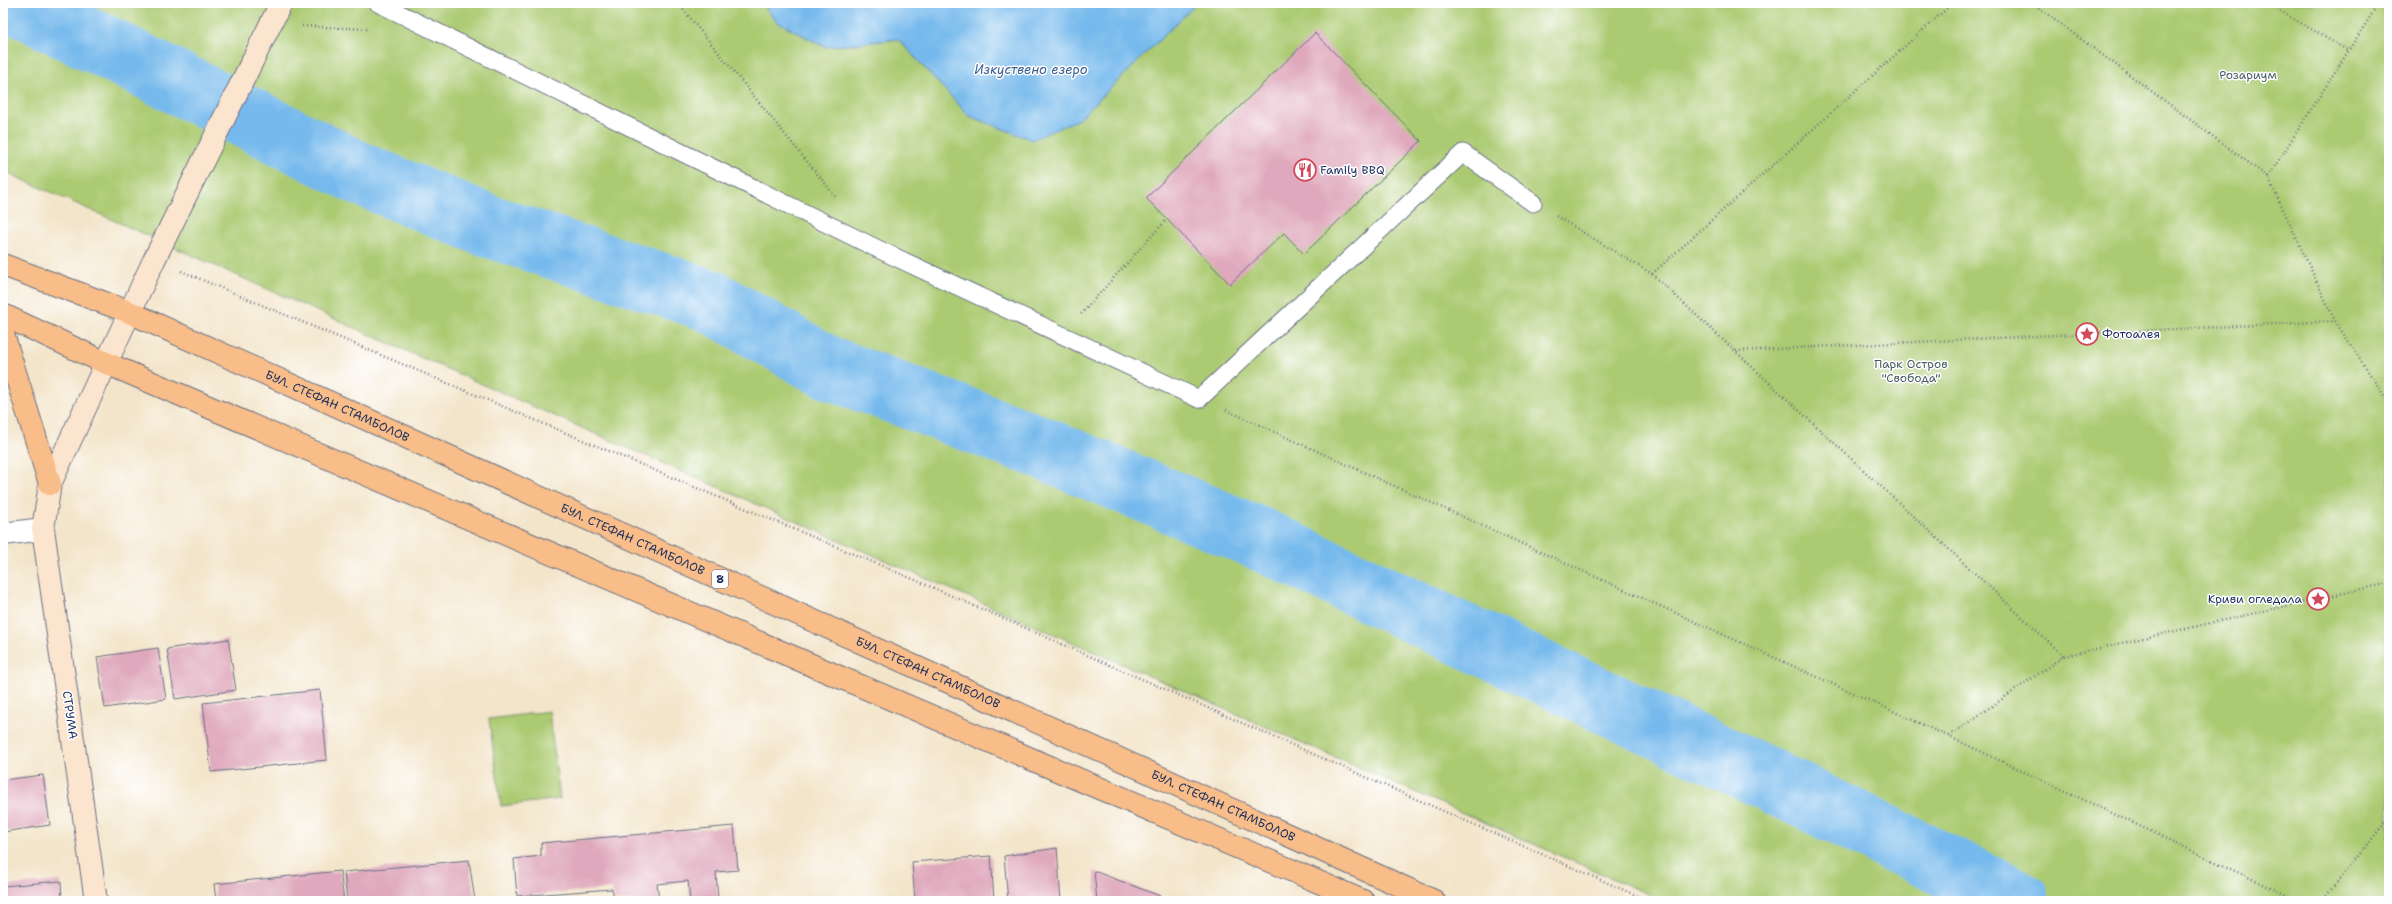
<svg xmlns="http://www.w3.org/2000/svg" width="2392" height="904" viewBox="0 0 2392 904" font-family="'Shantell Sans',sans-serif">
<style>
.green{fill:#abca71;stroke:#637c68}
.water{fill:#76b9ec;stroke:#4874a5}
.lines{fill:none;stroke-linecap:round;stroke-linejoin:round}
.river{stroke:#76b9ec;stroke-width:63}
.building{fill:#dfa8bc}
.lane-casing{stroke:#676f84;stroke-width:19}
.street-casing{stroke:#676f84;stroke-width:24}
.secondary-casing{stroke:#676f84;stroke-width:24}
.primary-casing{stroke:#676f84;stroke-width:24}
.path{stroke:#676f84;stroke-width:2.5;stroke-dasharray:1 3;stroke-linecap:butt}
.lane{stroke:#fff;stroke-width:17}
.street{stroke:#fff;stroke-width:22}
.secondary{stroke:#fce5cf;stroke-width:22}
.primary{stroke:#f8bd88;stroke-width:22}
.labels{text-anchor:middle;stroke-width:3;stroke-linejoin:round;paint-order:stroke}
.shield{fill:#fff;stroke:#5f6d8e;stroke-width:1}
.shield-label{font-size:11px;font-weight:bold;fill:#1b2f5e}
.park-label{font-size:12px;fill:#465e64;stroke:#fff}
.poi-label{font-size:12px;fill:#1b2f5e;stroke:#fff;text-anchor:start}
.street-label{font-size:12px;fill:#1b2f5e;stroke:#fff}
.water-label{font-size:13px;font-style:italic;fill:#3b5f90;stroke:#fff}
</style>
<rect width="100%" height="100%" fill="#fff"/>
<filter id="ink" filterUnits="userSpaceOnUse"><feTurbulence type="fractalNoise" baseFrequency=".025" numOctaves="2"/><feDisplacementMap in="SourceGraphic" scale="8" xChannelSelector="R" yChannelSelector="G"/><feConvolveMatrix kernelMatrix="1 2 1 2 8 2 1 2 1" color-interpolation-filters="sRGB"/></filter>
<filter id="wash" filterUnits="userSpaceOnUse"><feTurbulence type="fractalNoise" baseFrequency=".012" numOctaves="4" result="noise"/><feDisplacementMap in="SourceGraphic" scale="16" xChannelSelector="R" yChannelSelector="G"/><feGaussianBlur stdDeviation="0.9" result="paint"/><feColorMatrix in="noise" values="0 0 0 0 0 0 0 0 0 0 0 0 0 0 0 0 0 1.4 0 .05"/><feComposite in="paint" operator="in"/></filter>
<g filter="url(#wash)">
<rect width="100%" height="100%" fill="#f3e5ca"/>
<g class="green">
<polygon points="3,3 762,3 776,21 825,47 898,39 969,116 1079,119 1197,3 2389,3 2389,901 1664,901 413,354 3,171"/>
<polygon points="549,711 560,799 501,806 489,719"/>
</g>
<polygon class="water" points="762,3 1197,3 1079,119 1032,140 969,116 898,39 825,47 776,21"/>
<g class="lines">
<polyline class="river" points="17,3 363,175 486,225 711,301 825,366 1038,446 1258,538 1749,770 2018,901"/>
</g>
<g id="blocks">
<g class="building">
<polygon points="1315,33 1421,141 1304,254 1284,233 1230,284 1146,198"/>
<polygon points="228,639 236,690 175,699 167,649"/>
<polygon points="158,648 166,699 105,708 97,657"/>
<polygon points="320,690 327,760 211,772 203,703"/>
<polygon points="43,775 50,825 3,832 3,780"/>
<polygon points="734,826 738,870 716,872 718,898 690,901 688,881 657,884 659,901 615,901 612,889 517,896 514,859 541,856 541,843"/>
<polygon points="1057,848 1061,901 1008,901 1004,856"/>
<polygon points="991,856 994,901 915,901 912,862"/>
<polygon points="469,860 475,901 347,901 344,872"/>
<polygon points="340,871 344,901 216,901 214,884"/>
<polygon points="1094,871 1160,896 1160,901 1097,901"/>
<polygon points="61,881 62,901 3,901 3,886"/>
</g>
</g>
</g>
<g filter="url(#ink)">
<use href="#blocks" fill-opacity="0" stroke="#676f84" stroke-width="1"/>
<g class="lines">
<g class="lane-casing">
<polyline id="lane" points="378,3 878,249 1199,399 1463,153 1533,203"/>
</g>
<g class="street-casing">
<polyline id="street" points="3,534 43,529"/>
</g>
<g class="secondary-casing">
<polyline id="secondary" points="96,901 43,529 50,484 154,260 281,3"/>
</g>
<g class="primary-casing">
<g id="primary">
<path id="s1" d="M3 265 129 312 1434 901"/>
<polyline points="3,315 106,363 1363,901"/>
<polyline points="3,334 50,484"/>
</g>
</g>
<g class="path">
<polyline points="678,3 836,197"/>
<polyline points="2032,3 2268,177 2335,321 2389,403"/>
<polyline points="2266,3 2349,51"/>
<polyline points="302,26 367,29"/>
<polyline points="2268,177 2379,3"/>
<polyline points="1556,216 1652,274 2064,656"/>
<polyline points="181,271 920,582 1649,901"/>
<polyline points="1652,274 1953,3"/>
<polyline points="1081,314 1167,219"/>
<polyline points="1736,351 2335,321"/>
<polyline points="1226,410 1948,736 2299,901"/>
<polyline points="1949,736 2064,656 2389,583"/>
<polyline points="2321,901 2389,818"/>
</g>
<use href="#lane" class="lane"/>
<use href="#street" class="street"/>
<use href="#secondary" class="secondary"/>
<use href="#primary" class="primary"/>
</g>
</g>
<defs>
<g id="restaurant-ring" transform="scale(1.15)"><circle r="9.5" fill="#fff" stroke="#d1495b" stroke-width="1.5"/><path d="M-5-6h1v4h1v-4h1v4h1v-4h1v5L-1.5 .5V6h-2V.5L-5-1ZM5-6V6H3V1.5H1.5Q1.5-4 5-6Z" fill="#d1495b"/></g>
<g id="sight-ring" transform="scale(1.15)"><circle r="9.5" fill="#fff" stroke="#d1495b" stroke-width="1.5"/><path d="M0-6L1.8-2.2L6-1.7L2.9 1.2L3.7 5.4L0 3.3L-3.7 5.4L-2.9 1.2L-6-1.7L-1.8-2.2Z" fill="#d1495b"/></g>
</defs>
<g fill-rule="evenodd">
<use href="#restaurant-ring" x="1305" y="170"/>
<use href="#sight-ring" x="2087" y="334"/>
<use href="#sight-ring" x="2318" y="599"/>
</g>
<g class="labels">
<rect class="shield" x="712" y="570" width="16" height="18" rx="3"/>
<g class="shield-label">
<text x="720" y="583">8</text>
</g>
<g class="park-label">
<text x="2248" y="79">Розариум</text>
<text x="1911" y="368">Парк Остров<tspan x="1911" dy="14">"Свобода"</tspan></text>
</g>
<g class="poi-label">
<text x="1320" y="174">Family BBQ</text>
<text x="2102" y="338">Фотоалея</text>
<text x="2302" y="603" text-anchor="end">Криви огледала</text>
</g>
<g class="street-label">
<text dy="4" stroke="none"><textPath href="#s1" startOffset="363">БУЛ. СТЕФАН СТАМБОЛОВ</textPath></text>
<text dy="4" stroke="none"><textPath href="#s1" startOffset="687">БУЛ. СТЕФАН СТАМБОЛОВ</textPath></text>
<text dy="4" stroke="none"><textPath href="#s1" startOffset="1011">БУЛ. СТЕФАН СТАМБОЛОВ</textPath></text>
<text transform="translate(70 715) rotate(82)" y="4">СТРУМА</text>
<text dy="4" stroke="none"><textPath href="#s1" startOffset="1335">БУЛ. СТЕФАН СТАМБОЛОВ</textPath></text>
</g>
<g class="water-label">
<text x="1031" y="74">Изкуствено езеро</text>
</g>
</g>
<rect width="2392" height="904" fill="none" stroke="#fff" stroke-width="16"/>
</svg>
